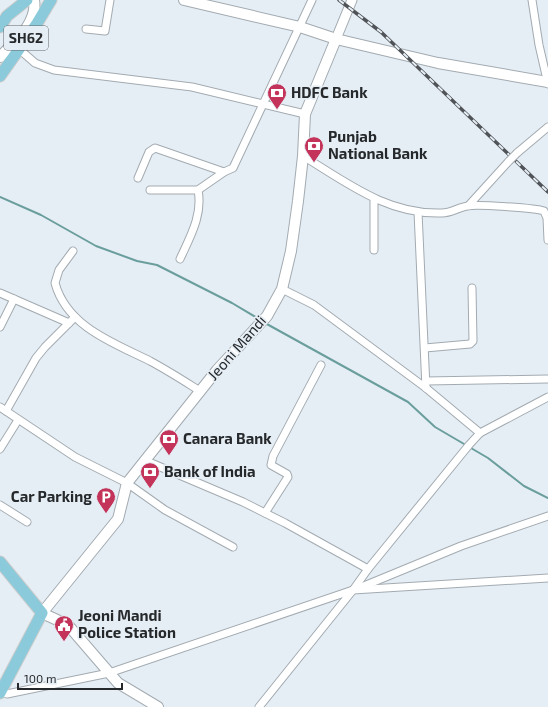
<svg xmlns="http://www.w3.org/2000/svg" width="548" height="707" viewBox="0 0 548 707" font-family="'Exo 2',sans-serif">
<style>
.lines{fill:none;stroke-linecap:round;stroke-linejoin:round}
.stream{stroke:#6a9e9d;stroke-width:2}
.minor-casing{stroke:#a3abb1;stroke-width:9}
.tertiary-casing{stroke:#a3abb1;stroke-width:11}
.secondary-casing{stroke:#a3abb1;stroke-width:12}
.primary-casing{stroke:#cbcccc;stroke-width:13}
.minor{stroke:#fff;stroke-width:7}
.tertiary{stroke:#fff;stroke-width:9}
.secondary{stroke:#fff;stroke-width:10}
.primary{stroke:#8acada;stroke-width:11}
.rail-casing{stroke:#505458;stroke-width:3.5}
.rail{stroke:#e6eef5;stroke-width:2;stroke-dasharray:6;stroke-linecap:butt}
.minor-bridge-casing{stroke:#a3abb1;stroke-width:9;stroke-linecap:butt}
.minor-bridge{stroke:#fff;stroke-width:7}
.labels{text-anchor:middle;stroke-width:3.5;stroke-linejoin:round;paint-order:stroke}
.shield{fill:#e6eef5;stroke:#606468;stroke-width:1}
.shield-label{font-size:14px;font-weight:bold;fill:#26292b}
.poi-label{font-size:15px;font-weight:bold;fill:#26292b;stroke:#e6eef5;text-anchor:start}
.street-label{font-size:15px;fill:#26292b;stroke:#e6eef5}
</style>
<rect width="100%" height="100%" fill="#e6eef5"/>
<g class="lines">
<g class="stream">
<polyline points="0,197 41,215 96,246 137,261 157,265 232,303 259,319"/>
<polyline points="265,323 408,402 435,427 488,458 524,486 548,498"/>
</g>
<g class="minor-casing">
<g id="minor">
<polyline points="532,0 539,45 548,84"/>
<polyline points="86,29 105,31 110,0"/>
<polyline points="19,49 35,63 54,70 192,87 305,114"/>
<polyline points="517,153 548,127"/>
<path d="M303 156C347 183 388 215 442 213 451 213 459 207 468 206 476 204 536 208 544 211L547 218 548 240"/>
<polyline points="138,178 149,152 155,148 224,172 233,168 312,0"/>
<polyline points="150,190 198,190 224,172"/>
<polyline points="374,199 374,250"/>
<polyline points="469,205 509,161"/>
<polyline points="418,212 426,388"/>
<path d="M73 251 59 270 55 283C67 327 114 343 150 361 167 370 184 381 200 391"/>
<path d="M180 259C190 237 203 215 198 190"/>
<polyline points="282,289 314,305 426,388 480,433"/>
<polyline points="0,293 69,323"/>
<polyline points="0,327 14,299"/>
<polyline points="425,348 470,344 473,341 472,288"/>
<polyline points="426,381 548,379"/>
<polyline points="0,407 75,457 127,483 165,510 233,547"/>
<polyline points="6,411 36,358 45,347 75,317"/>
<polyline points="0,449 18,420"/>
<polyline points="144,460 243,502 285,523 368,569"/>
<polyline points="0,505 27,522"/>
<polyline points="265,513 288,477 287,474 271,465 273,456 321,365"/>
<polyline points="359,588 461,546 548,516"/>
<polyline points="1,691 7,694 109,673 353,590 548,578"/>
<polyline points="259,707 353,590 368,569 469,445 480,433 548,397"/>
</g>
</g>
<g class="tertiary-casing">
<polyline id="tertiary" points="336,39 352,0"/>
</g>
<g class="secondary-casing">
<g id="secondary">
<polyline points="184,0 300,27 336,39 438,63 548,82"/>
<path d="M0 57C14 42 38 23 34 0"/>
<polyline points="158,707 118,683 68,625 42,613 118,519 127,483 217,370 267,316 282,289 291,251 298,201 303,156 305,114 336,39"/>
</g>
</g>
<g class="primary-casing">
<g id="primary">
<polyline points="0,27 7,16 27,0"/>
<polyline points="0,76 36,25 51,0"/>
<polyline points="0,562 42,613 0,693"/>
</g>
</g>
<use href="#minor" class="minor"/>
<use href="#tertiary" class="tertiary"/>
<use href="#secondary" class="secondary"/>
<use href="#primary" class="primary"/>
<g class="rail-casing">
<polyline id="rail" points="339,0 381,32 548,192"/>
</g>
<use href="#rail" class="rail"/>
<g class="minor-bridge-casing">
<polyline id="minor-bridge" points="509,161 517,153"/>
</g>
<use href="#minor-bridge" class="minor-bridge"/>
</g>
<defs>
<g id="bank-pin" transform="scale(1)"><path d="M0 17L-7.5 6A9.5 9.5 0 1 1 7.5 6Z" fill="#c3335a" stroke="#e6eef5"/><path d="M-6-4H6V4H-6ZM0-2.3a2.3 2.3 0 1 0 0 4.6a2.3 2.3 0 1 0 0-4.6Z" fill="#fff"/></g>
<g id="parking-pin" transform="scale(1)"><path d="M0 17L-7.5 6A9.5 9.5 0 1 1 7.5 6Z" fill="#c3335a" stroke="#e6eef5"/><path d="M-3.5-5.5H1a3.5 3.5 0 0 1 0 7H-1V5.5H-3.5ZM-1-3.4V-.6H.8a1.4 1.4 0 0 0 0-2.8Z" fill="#fff"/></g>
<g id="civic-pin" transform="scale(1)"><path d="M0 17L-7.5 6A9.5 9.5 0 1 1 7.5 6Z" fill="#c3335a" stroke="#e6eef5"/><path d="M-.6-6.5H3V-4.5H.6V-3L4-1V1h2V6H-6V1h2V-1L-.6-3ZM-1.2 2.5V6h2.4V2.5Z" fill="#fff"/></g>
</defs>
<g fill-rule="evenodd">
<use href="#bank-pin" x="277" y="93"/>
<use href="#bank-pin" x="314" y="146"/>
<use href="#bank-pin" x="169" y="439"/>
<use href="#bank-pin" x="150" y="472"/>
<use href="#parking-pin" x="106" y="497"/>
<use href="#civic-pin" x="64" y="625"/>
</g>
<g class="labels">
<rect class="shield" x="4" y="26" width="44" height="24" rx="3"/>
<g class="shield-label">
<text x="26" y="43">SH62</text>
</g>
<g class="poi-label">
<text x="291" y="98">HDFC Bank</text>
<text x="328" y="142">Punjab<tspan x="328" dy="17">National Bank</tspan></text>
<text x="183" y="444">Canara Bank</text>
<text x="164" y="477">Bank of India</text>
<text x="92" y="502" text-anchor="end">Car Parking</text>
<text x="78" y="621">Jeoni Mandi<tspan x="78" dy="17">Police Station</tspan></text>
</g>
<g class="street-label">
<text transform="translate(237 348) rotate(-49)" y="5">Jeoni Mandi</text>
</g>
</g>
<path d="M18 683v6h104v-6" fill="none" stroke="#26292b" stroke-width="2"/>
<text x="24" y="683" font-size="12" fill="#26292b" stroke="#e6eef5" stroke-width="3" paint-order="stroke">100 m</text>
</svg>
